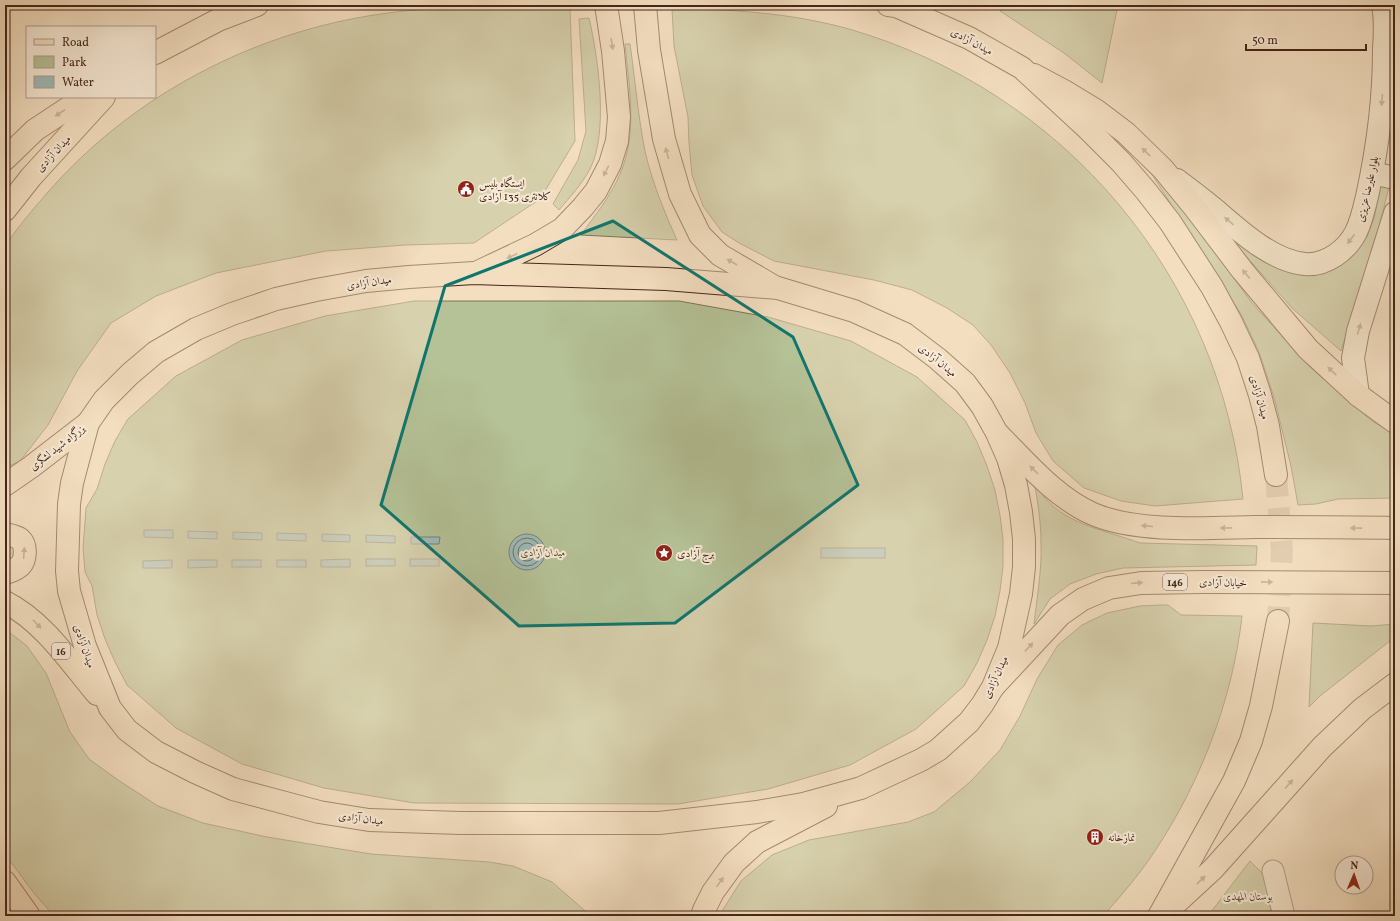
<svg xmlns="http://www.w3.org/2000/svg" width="1400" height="921" viewBox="0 0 1400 921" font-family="Vollkorn,Amiri,serif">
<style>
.green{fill:#b5c297;stroke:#7e7458}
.water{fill:#9dbbb9;stroke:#7b7f79}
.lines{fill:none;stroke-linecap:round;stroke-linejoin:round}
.shore{stroke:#727068;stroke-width:1}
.trunk-tunnel{stroke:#d1b99e;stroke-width:22;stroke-dasharray:22 11;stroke-linecap:butt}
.tertiary-casing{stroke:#725442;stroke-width:23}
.secondary-casing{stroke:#472618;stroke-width:24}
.primary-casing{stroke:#472618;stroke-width:24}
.trunk-casing{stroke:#472618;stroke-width:24}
.tertiary{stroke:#f7ead6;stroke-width:21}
.secondary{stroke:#f7ead6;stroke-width:22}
.primary{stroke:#f3dec0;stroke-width:22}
.trunk{stroke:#f3dec0;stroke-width:22}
.oneway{fill:#9d826c}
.oneway2{fill:#9f8877}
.marked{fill:none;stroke:#0f766e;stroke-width:3;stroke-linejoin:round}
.labels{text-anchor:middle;stroke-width:4;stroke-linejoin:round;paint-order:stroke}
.shield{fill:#f7ead6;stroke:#7c6151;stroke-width:1}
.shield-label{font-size:10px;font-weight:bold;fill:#472618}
.street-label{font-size:11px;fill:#472618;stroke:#f7ead6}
.poi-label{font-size:11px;fill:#472618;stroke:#f7ead6;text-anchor:start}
.park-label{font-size:11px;font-style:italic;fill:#624d38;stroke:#f7ead6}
</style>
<rect width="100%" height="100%" fill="#f3dec0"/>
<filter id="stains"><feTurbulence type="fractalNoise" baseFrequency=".005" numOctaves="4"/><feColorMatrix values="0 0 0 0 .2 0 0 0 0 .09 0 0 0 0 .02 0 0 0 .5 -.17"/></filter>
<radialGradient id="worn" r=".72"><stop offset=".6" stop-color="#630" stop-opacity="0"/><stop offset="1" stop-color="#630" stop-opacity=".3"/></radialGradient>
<g class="green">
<polygon points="1003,5 1118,5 1102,83 1064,53 1000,11"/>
<path d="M457 8 570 9 575 141 540 199 474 243 405 245 326 251 216 273 156 296 111 323 77 371 48 425 20 461 5 468C5 418 5 367 5 317 5 301 5 284 5 268 5 262 4 255 5 249 7 239 40 201 48 192 133 95 254 32 381 14 406 10 432 9 457 8Z"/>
<path d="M672 9C732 9 791 13 849 29 1064 91 1221 277 1243 499L1155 506 1121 501 1084 488 1053 461 1036 433 1025 403 1010 373 991 345 973 325 947 308 912 290 874 280 774 261 739 243 722 232 703 206 692 175 689 143 688 117 674 46Z"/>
<path d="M589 18C598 57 609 132 590 169 582 184 570 197 559 210L553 204 578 160 586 131 579 19Z"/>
<path d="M625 44H630C635 79 638 116 645 151 652 182 664 211 677 240L581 235C595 215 611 196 620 174 638 132 629 88 625 44Z"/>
<polygon points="1116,135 1163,181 1252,303 1310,367 1372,421 1395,435 1395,498 1338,499 1316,504 1298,505 1291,466 1274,397 1259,352 1241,314 1153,176"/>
<polygon points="1381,184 1389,187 1379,227 1341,351 1293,309 1198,202 1279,265 1356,249 1367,237 1374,218"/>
<polygon points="414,301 679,301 768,317 851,341 917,377 965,420 977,442 987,466 995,490 1000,515 1003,540 1003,566 1000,591 995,616 987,640 977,663 964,686 916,729 850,765 768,789 678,804 414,803 324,788 242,764 176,728 127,685 115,662 105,639 97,615 92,586 85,572 83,548 86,508 97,489 105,464 115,441 128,419 176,376 242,340 325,316"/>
<path d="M1034 482C1037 487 1040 492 1044 497 1067 525 1108 531 1140 543L1257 546 1256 565 1123 568 1096 574 1070 584 1050 599 1034 624C1037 597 1042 570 1041 544 1041 522 1038 502 1034 482Z"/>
<polygon points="5,543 10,544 14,550 14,557 5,566"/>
<path d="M1162 605H1168L1181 615 1242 616C1232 704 1197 792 1146 864 1133 882 1118 899 1103 916H719L741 881 772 855 809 840 908 822 934 812 970 782 1000 750 1020 716 1037 679 1058 645 1082 625 1107 613 1140 606Z"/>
<polygon points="1313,623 1371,626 1395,624 1395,637 1320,696 1309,707"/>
<polygon points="5,629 27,646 46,673 70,732 89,759 118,780 158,806 203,823 267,837 371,854 489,862 513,866 552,882 591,916 54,916 33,892 5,854"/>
<polygon points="1250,861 1264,875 1272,916 1206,916 1211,912"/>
</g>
<g class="water">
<polygon points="144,530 173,530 173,538 144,537"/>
<polygon points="188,531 217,532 217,539 188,538"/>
<polygon points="233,532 262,533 262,540 233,539"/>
<polygon points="277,533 306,534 306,541 277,540"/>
<polygon points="322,534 350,535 350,542 322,541"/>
<circle cx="527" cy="552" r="18"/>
<polygon points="366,535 395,536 395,543 366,542"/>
<polygon points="411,537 440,537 439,544 411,544"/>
<rect x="821" y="548" width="64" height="10"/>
<polygon points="350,559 350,567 321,567 321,560"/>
<rect x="366" y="559" width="29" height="7"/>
<rect x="410" y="559" width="29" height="7"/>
<polygon points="172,560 172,568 143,568 143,561"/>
<polygon points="188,560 217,560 217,567 188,568"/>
<rect x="232" y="560" width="29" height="7"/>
<rect x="277" y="560" width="29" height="7"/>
</g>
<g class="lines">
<g class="shore">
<circle cx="527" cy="552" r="14"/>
<circle cx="527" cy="552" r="9"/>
</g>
<polyline class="trunk-tunnel" points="1276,475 1282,551 1278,621"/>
<g class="tertiary-casing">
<polyline id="tertiary" points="1273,871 1284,916"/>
</g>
<g class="secondary-casing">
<g id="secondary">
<polyline points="1372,173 1395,178"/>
<path d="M1177 180C1189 189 1201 198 1213 208 1238 229 1271 261 1305 264 1326 266 1347 250 1356 232 1362 220 1365 205 1368 192 1378 145 1384 98 1384 50 1385 35 1386 20 1383 5"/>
<polyline points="1358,395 1353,358 1358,331 1395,213"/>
</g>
</g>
<g class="primary-casing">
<g id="primary">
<polyline points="1034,75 1064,91 1097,111 1126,133 1163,169 1195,208 1242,270 1308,349 1358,395 1395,422"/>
<path d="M998 434C1026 462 1056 498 1093 514 1137 533 1207 528 1255 527 1302 527 1348 527 1395 528"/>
<polyline points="994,686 1060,615 1083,599 1109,588 1141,583 1203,582 1395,583"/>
<polyline points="1162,916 1213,869 1322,747 1362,709 1395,684"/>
</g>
</g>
<g class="trunk-casing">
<g id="trunk">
<polyline points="645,5 649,50 664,139 680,194 700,235 720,255 773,286"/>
<polyline points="888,5 896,6 969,38 1022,68 1088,129 1121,162 1146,191 1170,222 1212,287 1231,322 1248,358 1260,395 1268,426 1276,475"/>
<polyline points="155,53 218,20 257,5"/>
<polyline points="5,159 35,130 85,97"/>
<polyline points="5,210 31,177 104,97"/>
<polyline points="480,271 535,245 562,229 583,207 596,191 610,164 617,141 619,117 613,51 606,5"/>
<polygon points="474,273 666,279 778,288 854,311 905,334 938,359 965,383 982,406 997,433 1008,458 1016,485 1021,512 1024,539 1024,567 1021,594 1009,648 993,687 982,705 969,722 938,750 921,760 861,788 803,804 757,812 659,823 460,823 369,820 319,812 233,789 195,772 156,752 127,730 110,708 85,646 69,591 67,571 69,504 72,483 88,423 104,400 130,374 156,352 196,329 232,314 276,299 316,290 366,281 409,277"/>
<polyline points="5,485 31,467 88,423"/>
<path d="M5 534C10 535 16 536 20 539 27 545 26 560 20 566 15 570 10 572 5 573"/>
<path d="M5 602C43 621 70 662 97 694"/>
<polyline points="5,882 29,916"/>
<polyline points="702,916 704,910 713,892 734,863 757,842 826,806"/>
<polyline points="1159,916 1234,781 1251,741 1261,706 1278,621"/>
</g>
</g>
<use href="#tertiary" class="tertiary"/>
<use href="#secondary" class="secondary"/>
<use href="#primary" class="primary"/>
<use href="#trunk" class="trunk"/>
</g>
<defs><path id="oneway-solid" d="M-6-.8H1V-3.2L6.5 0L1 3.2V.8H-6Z"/></defs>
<g class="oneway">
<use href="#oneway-solid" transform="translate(612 44) rotate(81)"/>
<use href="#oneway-solid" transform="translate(60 113) rotate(147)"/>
<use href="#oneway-solid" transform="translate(1146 152) rotate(-136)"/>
<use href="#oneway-solid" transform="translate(667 153) rotate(-105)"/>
<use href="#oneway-solid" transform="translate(606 171) rotate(117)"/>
<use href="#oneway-solid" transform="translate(512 256) rotate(155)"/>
<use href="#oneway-solid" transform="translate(732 262) rotate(-150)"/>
<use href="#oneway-solid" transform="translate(1246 274) rotate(-130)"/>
<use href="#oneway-solid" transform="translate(1332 371) rotate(-137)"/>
<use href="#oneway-solid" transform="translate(1034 470) rotate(-137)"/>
<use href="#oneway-solid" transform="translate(1147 526) rotate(-175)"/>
<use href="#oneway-solid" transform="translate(1226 528) rotate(179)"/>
<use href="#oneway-solid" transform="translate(1356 528) rotate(-179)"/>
<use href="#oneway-solid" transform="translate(24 553) rotate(-86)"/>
<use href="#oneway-solid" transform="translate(1267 582) rotate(1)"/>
<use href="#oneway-solid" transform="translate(1137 583) rotate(-5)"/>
<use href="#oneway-solid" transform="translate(37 624) rotate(46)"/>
<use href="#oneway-solid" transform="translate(1029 647) rotate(-47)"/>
<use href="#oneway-solid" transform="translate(1289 784) rotate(-49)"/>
<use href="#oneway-solid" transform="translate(1201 880) rotate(-43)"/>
<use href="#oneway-solid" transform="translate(720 882) rotate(-54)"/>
</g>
<g class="oneway2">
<use href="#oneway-solid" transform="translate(1382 100) rotate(95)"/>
<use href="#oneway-solid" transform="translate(1229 221) rotate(-140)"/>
<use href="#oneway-solid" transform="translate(1351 239) rotate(127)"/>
<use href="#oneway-solid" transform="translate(1359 329) rotate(-74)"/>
</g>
<path d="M0 0H1400V921H0ZM613 221 793 337 858 485 675 623 519 626 381 505 445 286Z" fill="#f3dec0" fill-opacity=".55" fill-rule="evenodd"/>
<path class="marked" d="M613 221 793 337 858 485 675 623 519 626 381 505 445 286Z"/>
<defs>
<g id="civic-disc" transform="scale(0.9)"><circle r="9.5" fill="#8f2418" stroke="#f7ead6"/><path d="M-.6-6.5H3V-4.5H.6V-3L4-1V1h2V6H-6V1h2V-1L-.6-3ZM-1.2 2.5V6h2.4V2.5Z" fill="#fff"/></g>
<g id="sight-disc" transform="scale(0.9)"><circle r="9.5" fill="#8f2418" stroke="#f7ead6"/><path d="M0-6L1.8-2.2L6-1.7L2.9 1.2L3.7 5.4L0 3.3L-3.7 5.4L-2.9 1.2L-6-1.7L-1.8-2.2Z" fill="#fff"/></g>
<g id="building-disc" transform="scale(0.9)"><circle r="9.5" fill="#8f2418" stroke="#f7ead6"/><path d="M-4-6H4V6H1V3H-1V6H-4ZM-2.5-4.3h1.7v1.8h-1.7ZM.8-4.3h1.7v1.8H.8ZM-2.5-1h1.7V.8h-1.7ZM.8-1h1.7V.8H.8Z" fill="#fff"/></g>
</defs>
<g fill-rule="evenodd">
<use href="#civic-disc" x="466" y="189"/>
<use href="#sight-disc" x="664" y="553"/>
<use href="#building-disc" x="1095" y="837"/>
</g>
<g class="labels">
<g class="shield">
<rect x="1163" y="574" width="24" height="16" rx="3"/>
<rect x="52" y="643" width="18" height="16" rx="3"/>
</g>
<g class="shield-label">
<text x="1175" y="586">146</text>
<text x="61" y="655">16</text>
</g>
<g class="street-label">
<text transform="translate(972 41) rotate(28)" y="4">میدان آزادی</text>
<text transform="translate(53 153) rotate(-47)" y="4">میدان آزادی</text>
<text transform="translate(1367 189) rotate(-77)" y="4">بلوار علیرضا عزیزی</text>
<text transform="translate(369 282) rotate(-8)" y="4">میدان آزادی</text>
<text transform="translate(938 360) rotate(39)" y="4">میدان آزادی</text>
<text transform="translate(1260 397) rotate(74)" y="4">میدان آزادی</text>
<text transform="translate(57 447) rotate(-38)" y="4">بزرگراه شهید لشگری</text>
<text transform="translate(1223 582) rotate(1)" y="4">خیابان آزادی</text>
<text transform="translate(85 646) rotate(71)" y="4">میدان آزادی</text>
<text transform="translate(995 677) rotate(-65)" y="4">میدان آزادی</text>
<text transform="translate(361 818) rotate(7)" y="4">میدان آزادی</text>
</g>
<g class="poi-label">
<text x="479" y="187">ایستگاه پلیس<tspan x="479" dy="13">کلانتری 135 آزادی</tspan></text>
<text x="677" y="557">برج آزادی</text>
<text x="1108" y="841">نمازخانه</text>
</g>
<g class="park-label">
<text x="543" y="556">میدان آزادی</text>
<text x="1248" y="900">بوستان المهدی</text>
</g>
</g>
<rect width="1400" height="921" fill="none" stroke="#f3dec0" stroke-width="20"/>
<rect x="6" y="6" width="1388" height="909" fill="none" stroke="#472618" stroke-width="2"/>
<rect x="10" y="10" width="1380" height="901" fill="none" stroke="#472618"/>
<rect x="26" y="26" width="130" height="72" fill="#f7ead6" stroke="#b19c8a"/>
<rect x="34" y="39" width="20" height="6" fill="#f3dec0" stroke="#b19c8a"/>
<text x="62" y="46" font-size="12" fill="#472618">Road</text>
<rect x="34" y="56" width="20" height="12" fill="#b5c297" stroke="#b19c8a"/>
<text x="62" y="66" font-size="12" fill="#472618">Park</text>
<rect x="34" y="76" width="20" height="12" fill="#9dbbb9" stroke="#b19c8a"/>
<text x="62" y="86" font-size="12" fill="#472618">Water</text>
<g transform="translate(1354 875) rotate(2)"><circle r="19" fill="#f7ead6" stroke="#b19c8a"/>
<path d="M0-3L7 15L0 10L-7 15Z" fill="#8f2418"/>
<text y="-6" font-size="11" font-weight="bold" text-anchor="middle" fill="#472618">N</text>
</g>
<path d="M1246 44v6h120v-6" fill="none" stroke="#472618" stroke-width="2"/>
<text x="1252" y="44" font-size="12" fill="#472618" stroke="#f7ead6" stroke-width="3" paint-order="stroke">50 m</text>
<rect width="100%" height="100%" filter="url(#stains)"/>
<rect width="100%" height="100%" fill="url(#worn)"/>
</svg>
